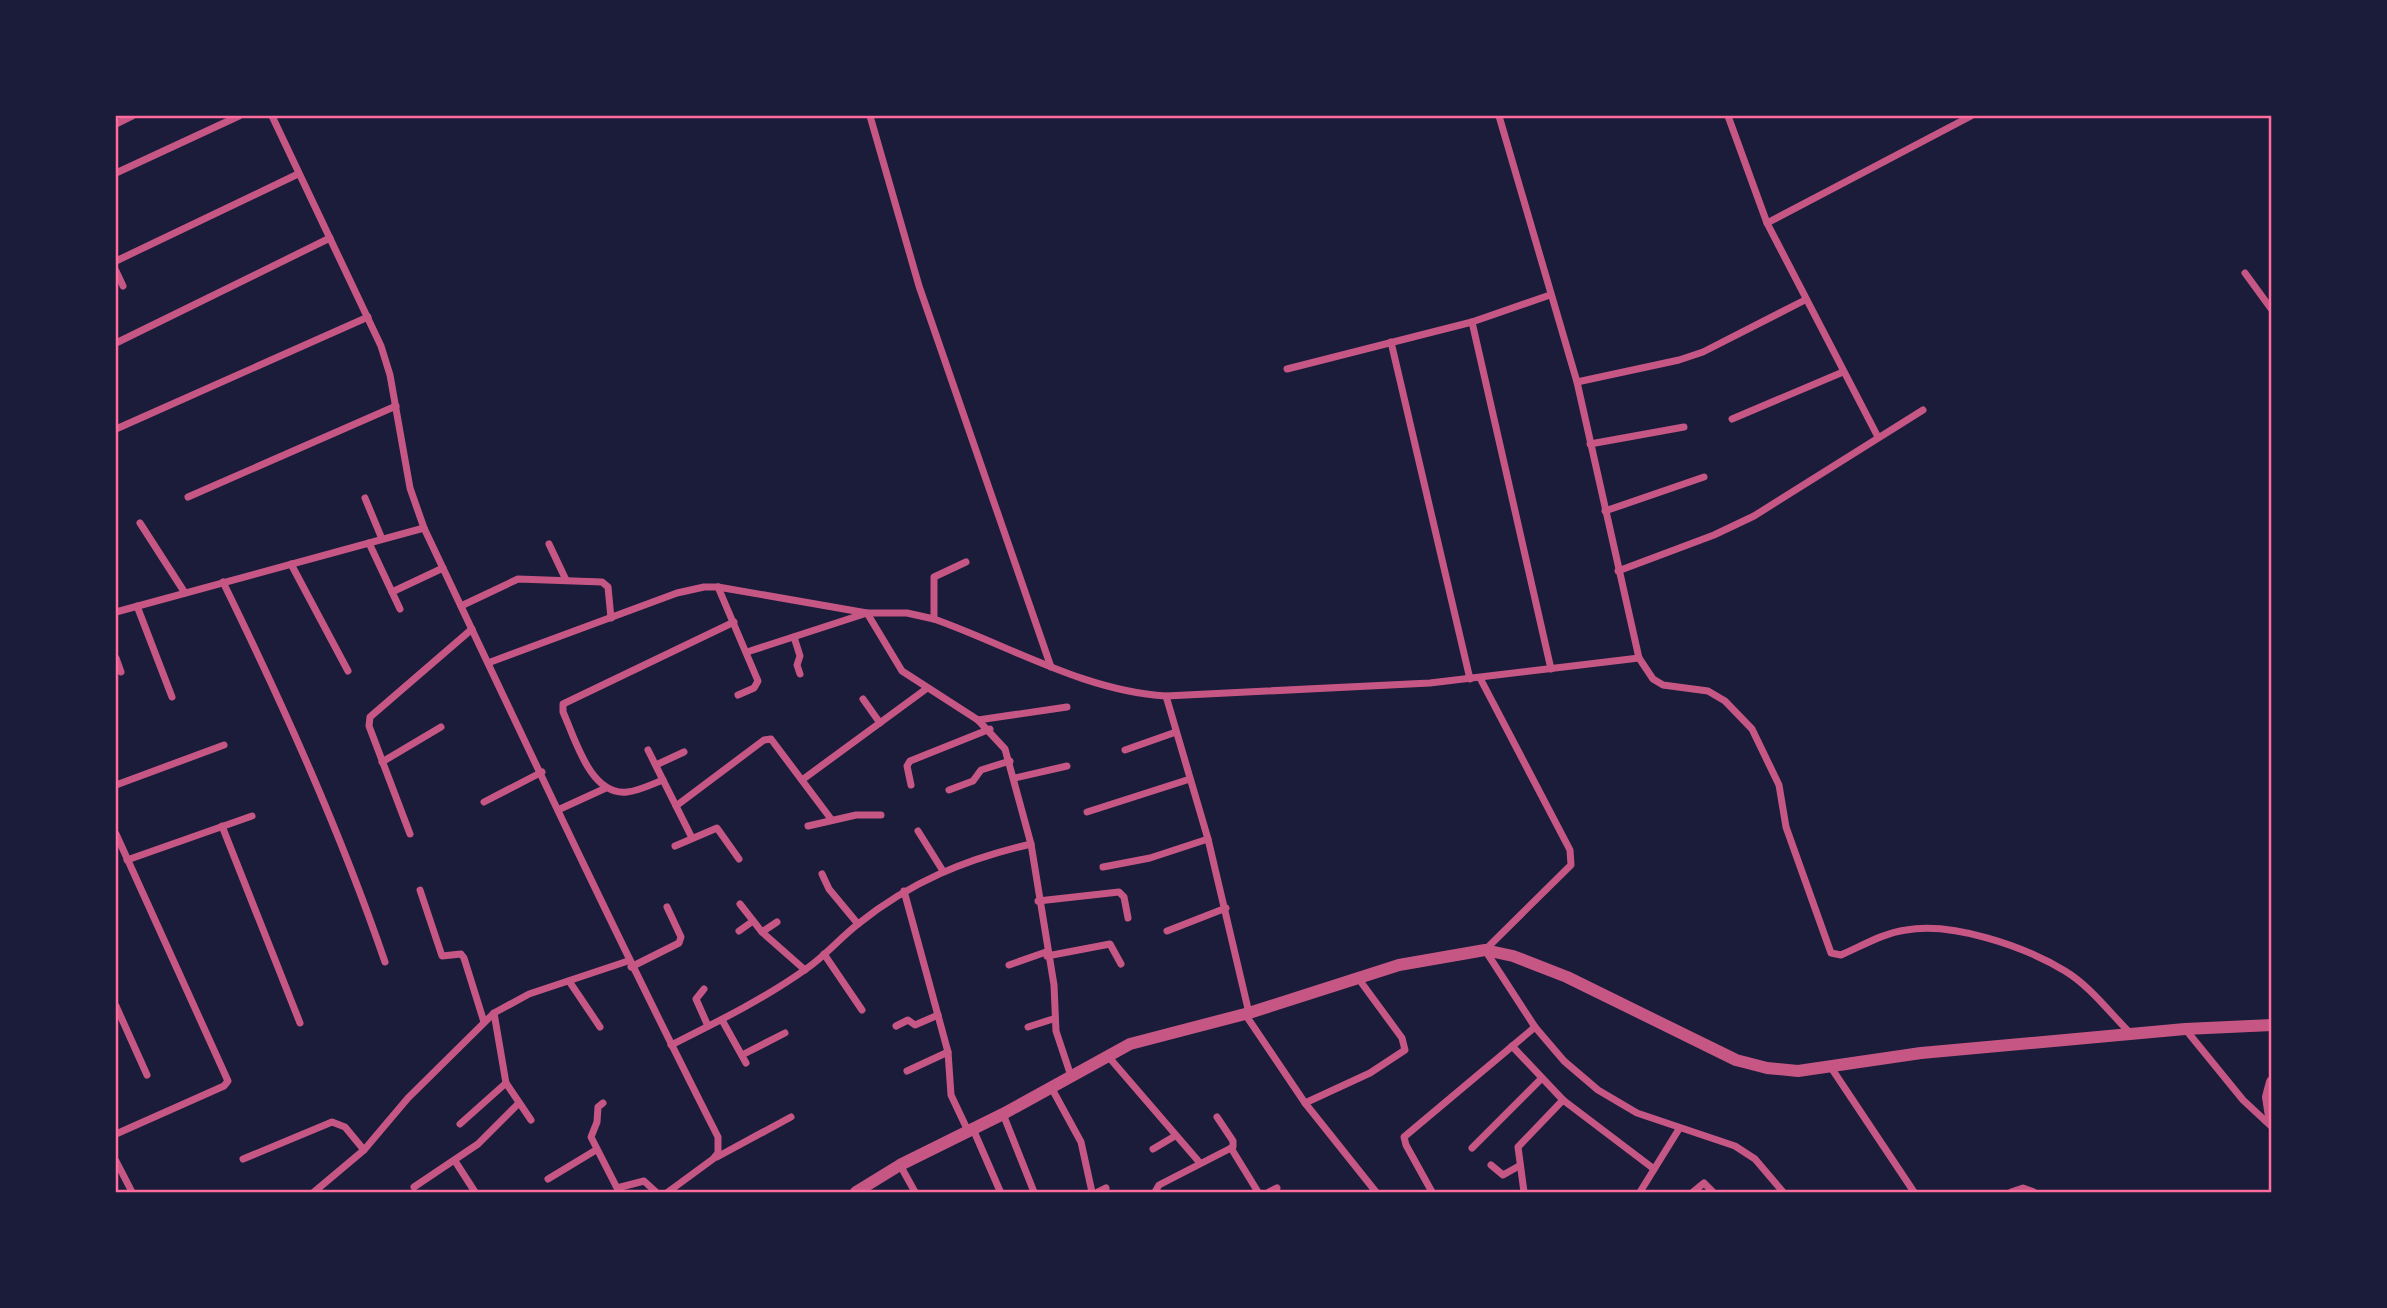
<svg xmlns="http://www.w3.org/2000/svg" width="2387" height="1308" viewBox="0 0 2387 1308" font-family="'Crimson Pro',serif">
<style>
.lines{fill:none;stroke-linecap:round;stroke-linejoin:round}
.minor{stroke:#c65784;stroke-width:7}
.tertiary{stroke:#c65784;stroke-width:12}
.neatline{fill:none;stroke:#ff6b9d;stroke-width:2.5}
</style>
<rect width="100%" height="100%" fill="#1b1b3a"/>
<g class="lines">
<g class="minor">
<path d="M272 116 381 346 390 375 410 488 424 528C520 731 616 936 718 1137V1153L713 1159 668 1192"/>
<polyline points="870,116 919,286 1051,667"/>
<path d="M1499 116 1577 382 1639 658 1653 679 1663 685 1708 691 1725 701 1752 729 1779 785 1786 827 1831 953 1841 955C1862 946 1883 933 1906 930 1953 922 2024 946 2065 971 2090 986 2110 1013 2131 1034"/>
<polyline points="1728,116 1767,223 1878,437"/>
<polyline points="116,124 132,116"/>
<polyline points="116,173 239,116"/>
<polyline points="1767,223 1971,116"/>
<polyline points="116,261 298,174"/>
<polyline points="116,271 123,286"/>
<polyline points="2245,273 2272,310"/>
<polyline points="1472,322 1551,669"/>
<polyline points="1391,342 1470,679"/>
<polyline points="116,343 330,238"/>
<polyline points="1287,369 1472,322 1550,295"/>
<polyline points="1577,382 1679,360 1703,352 1805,300"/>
<polyline points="1732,419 1843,372"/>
<polyline points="116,429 368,317"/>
<polyline points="1590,444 1684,427"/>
<polyline points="188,497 396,406"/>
<polyline points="365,498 382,539"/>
<polyline points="1605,511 1704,477"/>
<polyline points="140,523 185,593"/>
<polyline points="369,543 400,609"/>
<polyline points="549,544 566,580"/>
<polyline points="291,564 348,671"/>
<polyline points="1618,571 1714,535 1754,516 1923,410"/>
<path d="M223 582C284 707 340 831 385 962"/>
<polyline points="718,587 758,681 754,688 738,695"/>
<polyline points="392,592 443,568"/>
<polyline points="137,606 172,697"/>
<polyline points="461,606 518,579 602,582 608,587 611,618"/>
<polyline points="116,612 424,528"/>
<polyline points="934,619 934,577 966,562"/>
<polyline points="794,637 800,656 797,665 800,674"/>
<polyline points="747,652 867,613 902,671 978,720 1005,749 1031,844 1054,985 1056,1031 1071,1076"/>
<polyline points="116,658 121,672"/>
<path d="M488 663 677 593 704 587H718L867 613H907L934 619C1010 646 1084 691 1166 696L1430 683 1639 658"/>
<polyline points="1480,678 1570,850 1571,865 1485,950 1535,1027 1564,1061 1598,1090 1637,1113 1735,1146 1755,1159 1783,1192"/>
<polyline points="1166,696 1208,839 1249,1013"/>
<polyline points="863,699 880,723"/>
<polyline points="978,720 1067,707"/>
<polyline points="648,750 692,838"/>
<polyline points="1125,750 1176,732"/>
<polyline points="382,762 441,727"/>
<polyline points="656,765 684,752"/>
<polyline points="1015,778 1067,766"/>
<path d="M663 780C652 784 639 791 627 792 590 796 575 738 563 712V704L734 622"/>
<polyline points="802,780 926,689"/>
<polyline points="116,785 224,745"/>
<polyline points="911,785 907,766 910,761 990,729"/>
<polyline points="949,790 973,781 981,770 1010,761"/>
<polyline points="484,802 542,772"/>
<polyline points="676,806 764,740 771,739 831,819"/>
<polyline points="560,809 606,788"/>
<polyline points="1087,812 1190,779"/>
<polyline points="222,826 300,1023"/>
<polyline points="808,826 856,815 881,815"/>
<polyline points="918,831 943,871"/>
<polyline points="116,834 228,1081 224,1086 116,1134"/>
<polyline points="410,834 369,726 370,717 472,629"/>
<polyline points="675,846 717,828 739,859"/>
<polyline points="127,860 252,816"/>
<polyline points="1103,867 1150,858 1208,839"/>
<polyline points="822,874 829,889 858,924"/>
<polyline points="420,890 442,956 461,954 464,958 484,1022"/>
<polyline points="904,891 948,1052 951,1095 968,1131"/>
<polyline points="1038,901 1119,892 1124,897 1128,918"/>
<polyline points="740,904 762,932 805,970"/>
<polyline points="739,931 753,921"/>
<polyline points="1167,931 1226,908"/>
<polyline points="762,932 777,922"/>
<polyline points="824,954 862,1010"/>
<polyline points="1047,956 1110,944 1121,964"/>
<polyline points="1009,965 1046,952"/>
<polyline points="631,967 679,943 681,937 667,907"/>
<polyline points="569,981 600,1027"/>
<polyline points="704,989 696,999 708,1026"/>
<polyline points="116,1006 147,1075"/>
<polyline points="494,1013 506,1083 531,1120"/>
<polyline points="1245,1014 1305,1103 1376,1192"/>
<polyline points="722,1020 746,1063"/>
<polyline points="896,1026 908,1020 915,1025 938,1015"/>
<polyline points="1028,1027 1053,1019"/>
<polyline points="2186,1030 2243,1100 2272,1127"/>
<path d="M671 1045C717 1022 764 999 806 969 825 956 840 938 858 924 910 882 966 859 1031 844"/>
<polyline points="1512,1046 1563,1100 1654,1169"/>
<polyline points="742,1055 785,1033"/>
<polyline points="1107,1055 1200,1163"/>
<polyline points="1830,1066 1914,1192"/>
<polyline points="907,1071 948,1052"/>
<polyline points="1051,1087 1081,1142 1092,1192"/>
<polyline points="603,1103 598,1107 597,1122 591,1137 617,1188 644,1181 656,1192"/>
<polyline points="1305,1103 1370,1073 1405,1050 1402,1038 1358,978"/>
<polyline points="1003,1114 1034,1192"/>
<polyline points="460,1124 506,1083"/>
<polyline points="973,1129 1000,1191"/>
<polyline points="1231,1148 1258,1192"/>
<polyline points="1472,1148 1541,1079"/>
<polyline points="1153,1149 1175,1136"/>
<polyline points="717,1157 791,1117"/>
<polyline points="243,1159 332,1122 345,1127 364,1150"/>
<polyline points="116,1161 132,1192"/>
<polyline points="455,1161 475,1192"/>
<polyline points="900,1165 915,1192"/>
<polyline points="1491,1165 1503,1175 1519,1166"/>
<polyline points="548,1179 596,1150"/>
<polyline points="414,1187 478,1144 518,1104"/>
<polyline points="314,1192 364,1150 408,1098 494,1013 529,994 628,961"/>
<polyline points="1098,1192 1106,1188"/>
<polyline points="1155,1192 1159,1185 1233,1147 1233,1141 1217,1117"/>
<polyline points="1269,1192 1277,1188"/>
<polyline points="1432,1192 1406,1145 1404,1137 1535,1027"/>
<polyline points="1524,1192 1518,1147 1563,1100"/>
<polyline points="1640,1192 1679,1129"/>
<polyline points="1693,1192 1704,1183 1713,1192"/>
<polyline points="2011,1192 2023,1188 2034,1192"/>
</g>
<g class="tertiary">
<polyline points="2272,1082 2268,1097 2272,1123"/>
<polyline points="856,1192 900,1165 1003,1114 1130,1044 1249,1013 1399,965 1485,950 1513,956 1567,977 1736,1060 1767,1068 1798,1071 1921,1053 2185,1029 2272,1025"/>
</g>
</g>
<rect width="2387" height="1308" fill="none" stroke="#1b1b3a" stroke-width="234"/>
<rect x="117" y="117" width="2153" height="1074" class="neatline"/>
</svg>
